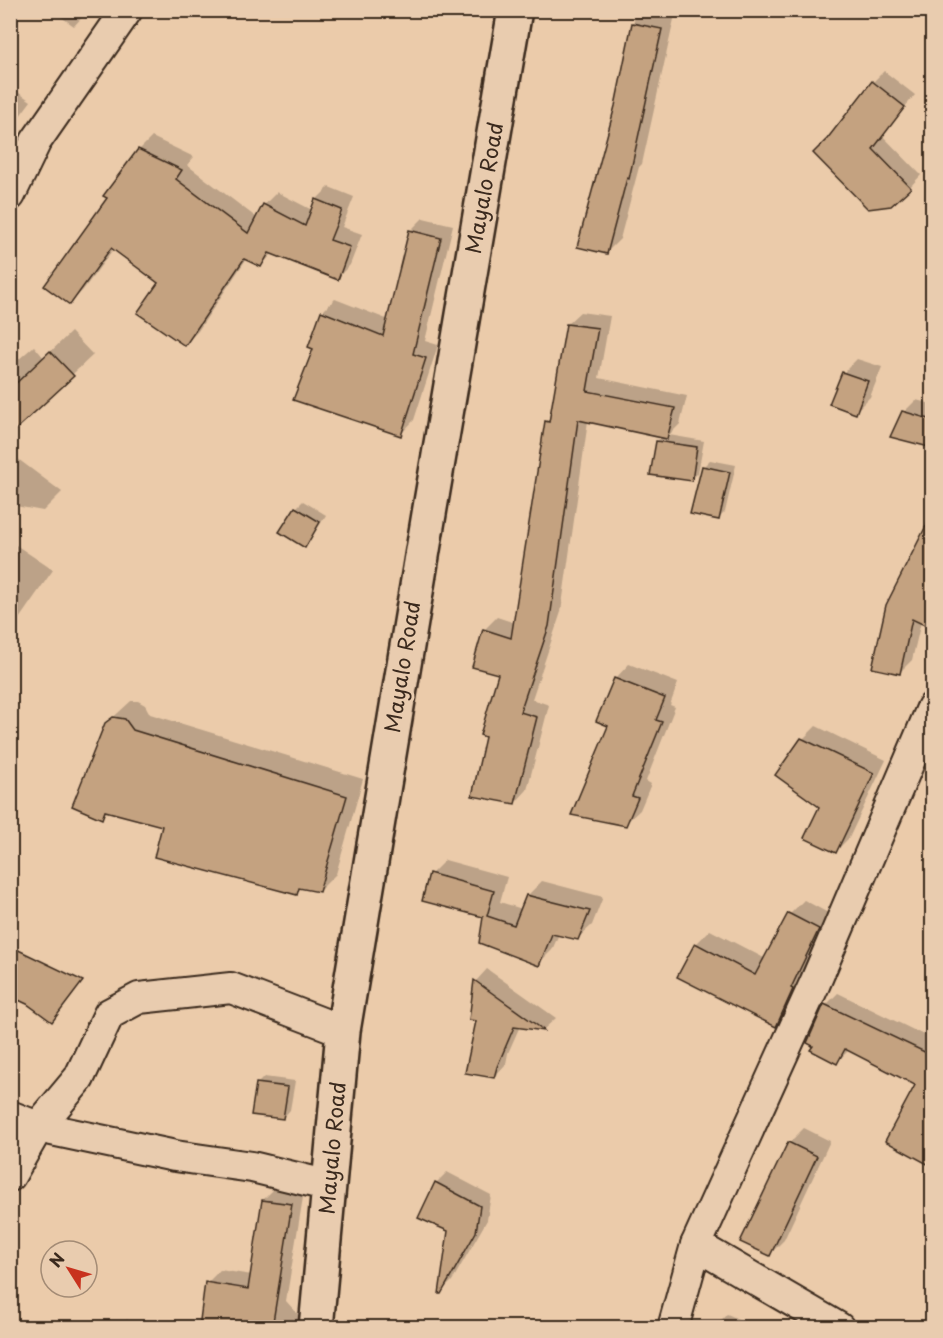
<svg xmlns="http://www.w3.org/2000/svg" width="943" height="1338" viewBox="0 0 943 1338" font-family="'Playpen Sans',sans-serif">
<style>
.shadow{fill:#0003}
.building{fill:#c4a280;stroke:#3b2a1e;stroke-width:1.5}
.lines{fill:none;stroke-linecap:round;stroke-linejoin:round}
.street-casing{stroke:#3b2a1e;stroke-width:34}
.secondary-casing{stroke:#3b2a1e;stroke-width:38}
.street{stroke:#e9ccaf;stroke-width:30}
.secondary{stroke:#e9ccaf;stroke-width:33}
.labels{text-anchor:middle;stroke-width:6;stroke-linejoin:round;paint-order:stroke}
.street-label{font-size:21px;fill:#3b2a1e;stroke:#e9ccaf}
</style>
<rect width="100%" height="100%" fill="#ebcbaa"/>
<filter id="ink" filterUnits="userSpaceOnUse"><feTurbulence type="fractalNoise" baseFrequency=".0167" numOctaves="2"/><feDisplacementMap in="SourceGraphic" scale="12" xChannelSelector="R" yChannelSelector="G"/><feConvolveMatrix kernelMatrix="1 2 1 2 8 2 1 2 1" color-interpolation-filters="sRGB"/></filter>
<g filter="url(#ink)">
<g class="shadow">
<polygon points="51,10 89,10 74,26"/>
<polygon points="431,10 443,10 438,16"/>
<polygon points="636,10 676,10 642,164 639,167 620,239 606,253 616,106"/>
<polygon points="884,71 915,95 885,130 874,127 921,175 910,187 829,139 873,82"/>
<polygon points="10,87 31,101 10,129"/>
<polygon points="152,137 194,157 187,165 257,218 264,205 277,192 312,210 316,200 329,187 354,197 342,227 362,234 350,265 337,278 273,253 261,266 247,258 198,331 185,344 160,282 114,248 83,290 70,303 109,198 139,150"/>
<polygon points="423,218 453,225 425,341 438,345 414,420 401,434 315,348 322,312 335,299 389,320 410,231"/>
<polygon points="580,312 610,316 599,378 687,396 680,424 669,435 704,441 698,473 691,480 657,441 662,436 588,421 561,612 532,699 549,705 527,790 515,803 500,673 484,630 497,617 515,623 547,422 551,417 567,324"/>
<polygon points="71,332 93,355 10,433 10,367 34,346 44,358"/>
<polygon points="857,359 882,367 870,397 855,412 843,373"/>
<polygon points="916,400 932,404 932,447 904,412"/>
<polygon points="10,453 62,492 43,511 10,505"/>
<polygon points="710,460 736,465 725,512 718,519 703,467"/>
<polygon points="303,501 326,515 311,539 304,546 296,508"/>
<polygon points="10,541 53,570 19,619 12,626 10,625"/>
<polygon points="887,606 921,622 912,660 900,672"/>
<polygon points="629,664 678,683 670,705 675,707 646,781 651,784 640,810 625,824 610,725 615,679"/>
<polygon points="131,701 138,701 145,705 150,714 363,779 336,874 319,891 302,887 296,893 164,824 108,811 101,817 106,724"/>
<polygon points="816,726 886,760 849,838 836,851 820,806 803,739"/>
<polygon points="932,792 932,814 924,809"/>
<polygon points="445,860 507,877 500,902 522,909 528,895 542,881 603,897 592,925 577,939 559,934 552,950 538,964 484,916 431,874"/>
<polygon points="804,900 832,915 790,1010 776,1025 696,944 710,930 766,959 790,914"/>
<polygon points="487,969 556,1018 544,1029 520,1026 508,1053 506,1064 494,1077 477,1020 470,1019 476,981"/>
<polygon points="838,993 932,1039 932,1164 917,1084 849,1050 837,1062 809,1042 826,1005"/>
<polygon points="264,1077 295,1081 290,1110 283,1118 257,1084"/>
<polygon points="804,1128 830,1141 784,1240 769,1255 789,1143"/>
<polygon points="447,1172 491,1195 487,1220 452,1281 441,1292 450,1230 436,1183"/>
<polygon points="276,1187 304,1191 286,1301 306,1323 302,1328 207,1328 207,1283 220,1270 252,1275 263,1200"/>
<polygon points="727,1314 759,1328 714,1328"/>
<polygon points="128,1319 121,1328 111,1328"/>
</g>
<g class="building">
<polygon points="632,23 662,29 629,179 627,178 607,254 577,247 615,106"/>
<polygon points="872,81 905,107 873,149 911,188 891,206 868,209 813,153 827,139"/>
<polygon points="138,149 182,170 176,179 248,233 263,204 305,226 315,199 342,210 330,240 350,247 338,280 269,253 261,267 244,259 185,346 137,313 158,283 111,248 70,305 44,286 107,198 103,196"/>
<polygon points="409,230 441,238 413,354 426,358 401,436 293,400 313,349 308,347 321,311 383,336"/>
<polygon points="566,324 598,328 587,391 675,408 667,439 578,420 549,626 520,712 537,717 515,804 472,796 485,737 480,735 498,674 472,667 483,629 511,638 545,421 549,422"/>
<polygon points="50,351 74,376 10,435 10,389"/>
<polygon points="842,372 868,381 856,414 829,404"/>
<polygon points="902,411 933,420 933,448 890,437"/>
<polygon points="656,441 697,447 692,481 650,475"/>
<polygon points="702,466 730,472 719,520 690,514"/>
<polygon points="295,507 320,522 305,548 279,532"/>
<polygon points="933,512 933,629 912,619 900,674 872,668 886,605"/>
<polygon points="614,678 665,698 656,720 662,722 632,796 638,798 626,826 571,815 608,726 596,721"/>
<polygon points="113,717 125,719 133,730 347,796 319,892 299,888 297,895 154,857 162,826 105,811 102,819 72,806 105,723"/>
<polygon points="801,738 874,773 836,853 804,838 819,807 775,775"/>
<polygon points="429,873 494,891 487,916 514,925 526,895 590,911 578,940 552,934 539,966 479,943 483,917 422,901"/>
<polygon points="788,913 819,929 791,988 793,989 776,1027 677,977 695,943 755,975"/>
<polygon points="10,946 83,981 52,1022 27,1004 10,996"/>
<polygon points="474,980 545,1031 514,1027 497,1067 494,1078 465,1073 476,1021 469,1020"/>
<polygon points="824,1004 931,1055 933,1052 933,1167 885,1141 915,1085 845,1049 837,1064 810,1050 813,1046 807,1043"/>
<polygon points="256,1083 288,1087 283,1119 251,1115"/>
<polygon points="788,1142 817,1156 770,1256 740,1242"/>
<polygon points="435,1182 480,1206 476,1232 441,1294 439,1294 448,1231 418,1218"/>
<polygon points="262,1200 292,1204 272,1328 199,1328 205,1282 248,1289"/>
</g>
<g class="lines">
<g class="street-casing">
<g id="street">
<polyline points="10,195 36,141 127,10"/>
<polyline points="10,1116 38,1127 175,1156 252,1167 330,1186"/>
<polyline points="10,1176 38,1127 79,1078 109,1014 139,998 231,988 343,1031"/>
<polyline points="696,1245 839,1328"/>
<polyline points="673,1328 696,1245 815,983 932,708"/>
</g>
</g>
<g class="secondary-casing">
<polyline id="secondary" points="316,1328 343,1031 430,508 515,10"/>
</g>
<use href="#street" class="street"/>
<use href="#secondary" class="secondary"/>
</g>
</g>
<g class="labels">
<g class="street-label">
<text transform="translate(485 188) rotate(-80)" y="7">Mayalo Road</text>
<text transform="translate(403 667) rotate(-81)" y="7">Mayalo Road</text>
<text transform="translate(333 1148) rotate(-85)" y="7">Mayalo Road</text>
</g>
</g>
<rect width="943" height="1338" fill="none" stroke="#e9ccaf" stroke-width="36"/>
<rect x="18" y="18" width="907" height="1302" fill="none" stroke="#3b2a1e" stroke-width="2" filter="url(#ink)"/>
<g transform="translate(69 1269) rotate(307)"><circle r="28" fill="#e9ccaf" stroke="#a38b75" stroke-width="1.5"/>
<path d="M0-4.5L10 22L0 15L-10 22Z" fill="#c8321e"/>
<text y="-9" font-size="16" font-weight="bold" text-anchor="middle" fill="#3b2a1e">N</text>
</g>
</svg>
